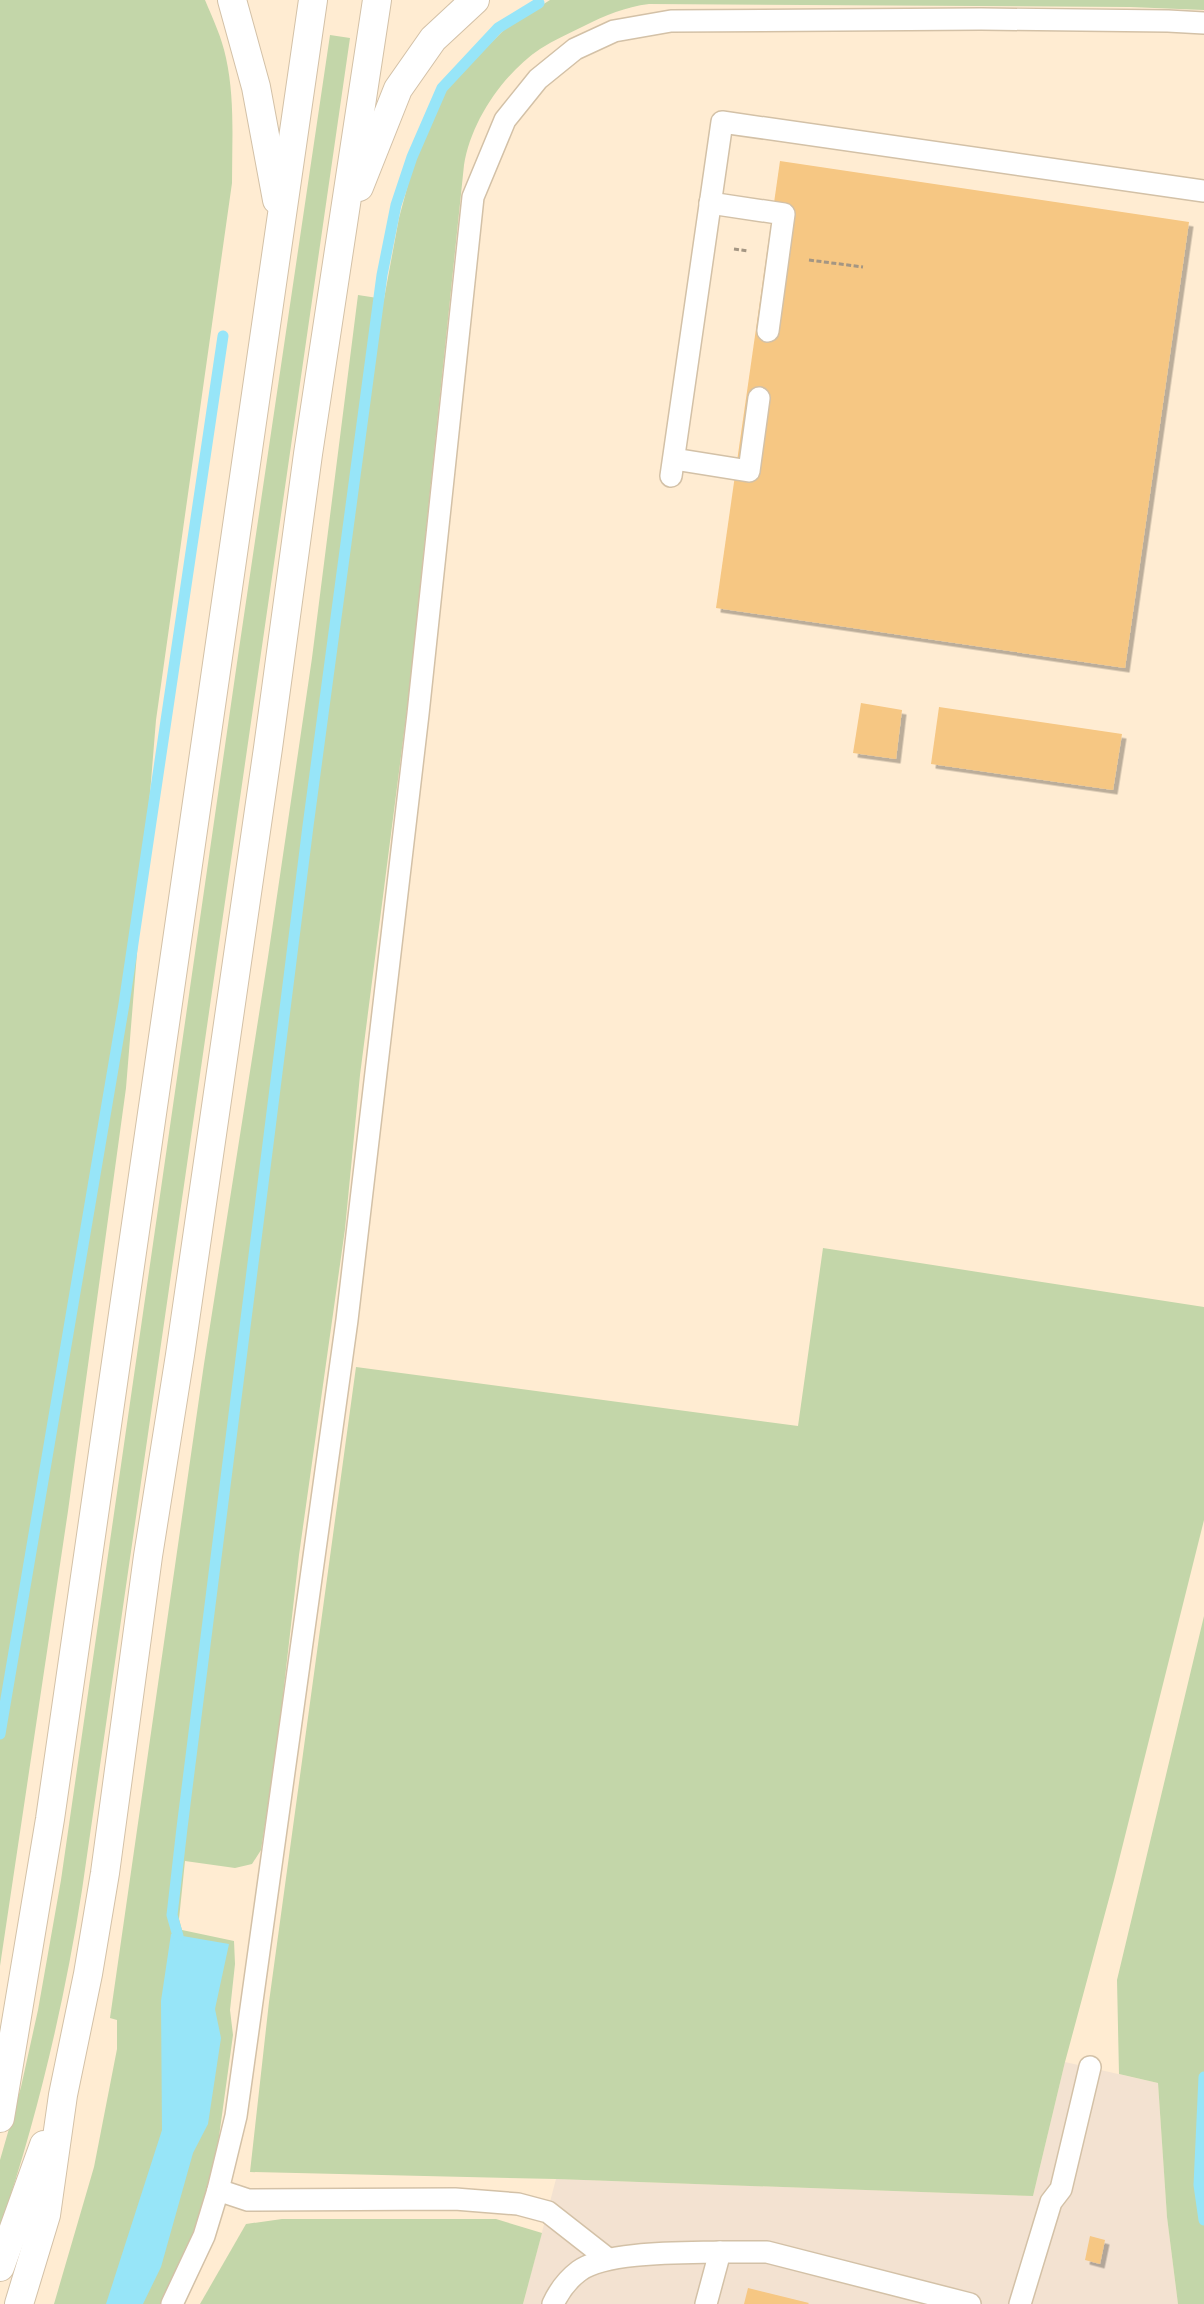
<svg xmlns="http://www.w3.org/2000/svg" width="1204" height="2304" viewBox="0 0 1204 2304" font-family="'Asap Condensed',sans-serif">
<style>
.industrial{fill:#f3e2d1}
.green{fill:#c3d6a9}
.water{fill:#97e5f8}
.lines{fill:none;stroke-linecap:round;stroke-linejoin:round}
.stream{stroke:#97e5f8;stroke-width:11}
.building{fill:#f6c783;filter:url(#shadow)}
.service-casing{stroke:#d3c1a7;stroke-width:24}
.motorway-casing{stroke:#d3c1a7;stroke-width:30}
.path{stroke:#a49683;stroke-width:3;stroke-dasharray:5 2.5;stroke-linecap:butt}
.service{stroke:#fff;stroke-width:21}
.motorway{stroke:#fff;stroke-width:28}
</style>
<defs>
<filter id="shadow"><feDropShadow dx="4.5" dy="4.5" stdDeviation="0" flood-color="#0004"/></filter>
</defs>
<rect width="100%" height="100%" fill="#ffecd2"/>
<polygon class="industrial" points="1065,2062 1158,2083 1167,2217 1178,2304 523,2304 556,2179 1033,2196"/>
<g class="green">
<path d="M0 0H205C213 19 222 38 226 58 235 99 232 142 232 183L156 720 126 1088 68 1511 0 1966Z"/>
<path d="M550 0H1204V10L1130 7 649 4C625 7 606 15 584 26 570 33 554 40 540 49 503 74 471 121 464 165L409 694 360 1075 345 1229 299 1555 277 1748 261 1850 252 1864 235 1868 185 1861 179 1919 182 1930 234 1941 235 1964 230 2010 233 2035 217 2151 205 2200 189 2246 161 2304H54L94 2167 117 2049V2020L110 2018 204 1364 268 957 312 658 358 295 384 299 399 218 410 177 420 143 445 88 506 28Z"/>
<path d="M330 35 350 38 82 1890C64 2005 37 2118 0 2228V2160L21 2087 38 2010 61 1880 239 649Z"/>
<polygon points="823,1248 1204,1307 1204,1520 1114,1880 1065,2062 1033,2196 556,2179 250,2172 269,2002 356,1367 798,1426"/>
<polygon points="1204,1616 1204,2304 1178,2304 1167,2217 1158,2083 1119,2074 1117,1980"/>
<polygon points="282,2219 496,2219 542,2233 523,2304 200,2304 246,2224"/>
</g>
<polygon class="water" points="171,1934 229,1944 215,2009 221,2038 208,2124 193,2153 161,2267 143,2304 106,2304 162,2130 161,2001"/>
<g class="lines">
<g class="stream">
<polyline points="0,1734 124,1004 223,336"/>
<polyline points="178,1936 172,1915 182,1828 308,826 382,275 396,205 412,157 442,88 498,28 539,3"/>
<polyline points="1204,2077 1199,2185 1204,2220"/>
</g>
</g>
<g class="building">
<polygon points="780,161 1189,222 1125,668 716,608"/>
<polygon points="861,703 902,710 896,759 853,753"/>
<polygon points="939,707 1122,734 1113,790 931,764"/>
<polygon points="1090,2236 1105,2240 1100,2264 1085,2260"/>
<polygon points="748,2288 809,2303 808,2304 744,2304"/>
</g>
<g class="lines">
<g class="service-casing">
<g id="service">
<polyline points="710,203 784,214 768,331"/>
<polyline points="674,459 749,471 759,398"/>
<polyline points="671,476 722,122 1204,191"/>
<polyline points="218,2190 248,2200 455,2199 518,2204 548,2212 608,2259"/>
<polyline points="172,2304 204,2236 218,2190 236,2116 347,1320 418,714 473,197 505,120 538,79 575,49 614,31 671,21 981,19 1168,21 1204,23"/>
<path d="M553 2304C559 2291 567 2280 579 2271 606 2251 686 2253 720 2252"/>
<polyline points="706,2304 720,2252 767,2252 970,2304"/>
<polyline points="1020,2304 1051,2202 1061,2189 1090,2067"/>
</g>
</g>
<g class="motorway-casing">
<g id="motorway">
<polyline points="232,0 256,87 277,200"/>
<polyline points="359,187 398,89 433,39 475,0"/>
<polyline points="0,2118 50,1819 313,0"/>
<polyline points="0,2267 44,2145"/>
<polyline points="19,2304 46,2215 63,2095 88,1974 105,1873 148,1556 180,1355 268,748 308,454 377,0"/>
</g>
</g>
<g class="path">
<polyline points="734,249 748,251"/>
<polyline points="809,260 863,267"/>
</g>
<use href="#service" class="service"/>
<use href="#motorway" class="motorway"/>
</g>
</svg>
